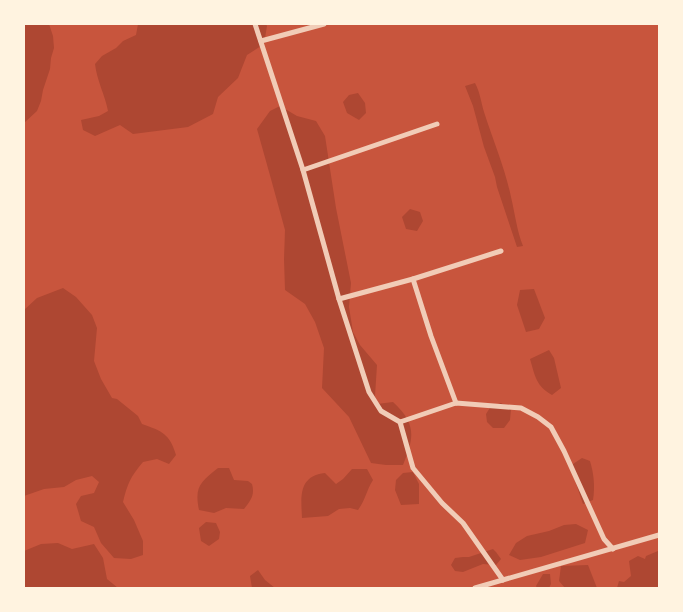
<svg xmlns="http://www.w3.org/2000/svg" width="683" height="612" viewBox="0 0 683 612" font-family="'DejaVu Sans',sans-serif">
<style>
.green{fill:#ae4732}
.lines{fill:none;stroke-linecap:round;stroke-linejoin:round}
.minor{stroke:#f1ccb7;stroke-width:5}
</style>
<rect width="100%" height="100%" fill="#c8553d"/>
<g class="green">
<polygon points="24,24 49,24 53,36 54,48 51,58 50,69 43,90 41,101 37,111 24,123"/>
<path d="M138 24H266L267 26 264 44 247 55 238 78 218 97 213 114 188 127 133 134 120 125 95 136 83 130 81 120 99 116 108 111C105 95 97 81 95 64L102 56 116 48 123 41 136 35Z"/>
<path d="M475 83C480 92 481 102 484 112 493 140 505 168 511 197 515 214 517 231 523 246L517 247 497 187 495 177 484 147 473 106 465 86Z"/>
<polygon points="358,93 365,103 366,113 359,120 347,113 343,102 349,95"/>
<path d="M280 106 297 116 316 121 325 136 336 208 351 283 349 307 353 332 360 345 377 365 375 396 377 404 393 402C417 424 414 438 403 465H386L371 463 349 417 322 388 324 348 315 322 305 304 285 290 284 259 285 230 271 179 257 129 270 111Z"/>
<polygon points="410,209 420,212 423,221 417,231 406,229 402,217"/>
<path d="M63 288 76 297 92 315 97 328 94 361 101 379 112 398 117 399 138 416 142 424C162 431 170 434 176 455L169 464 157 459 143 462C131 476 127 484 123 502L134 520 143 541V555L131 559 114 558 101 543 94 527 81 521 76 504 81 496 94 493 99 482 92 476 76 480 64 487 44 489 24 496V310L37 298Z"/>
<polygon points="534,289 545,318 539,329 526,332 517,305 520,290"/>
<path d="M549 350 554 358 561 388 552 395C536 386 535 376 530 359Z"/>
<polygon points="501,403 511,409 510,420 504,428 493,428 487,422 486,414 491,406"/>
<path d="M582 458 590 461C594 474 595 487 593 500L583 504 573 475V464Z"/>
<path d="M218 468H229L234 480 248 481 252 484C255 495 251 500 244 509L226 508 214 513 199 510C194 486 201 482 218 468Z"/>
<path d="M352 469H367L373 480C366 491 366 499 358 510L350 508 339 509 328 516 302 518C301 497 298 476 325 473L336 484 343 479Z"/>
<polygon points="413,472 419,484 419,504 401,505 395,490 396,480 403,473"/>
<polygon points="206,522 216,523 220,532 219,539 209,546 201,541 199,528"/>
<polygon points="576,524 588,530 585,543 541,557 520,560 509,555 516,543 527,536 549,531 564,525"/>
<polygon points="58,543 72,549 94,544 103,558 107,579 118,588 24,588 24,551 41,544"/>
<polygon points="493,549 496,552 501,559 496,565 483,564 463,572 455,571 451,565 455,558 463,557 469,557"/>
<polygon points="658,551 659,551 659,588 617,588 619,581 624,582 631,576 629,561 638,556 645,559 646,556"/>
<polygon points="588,565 597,588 565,588 559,581 561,566"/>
<polygon points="258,570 265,580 275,588 252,588 250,576"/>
<polygon points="543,574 550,574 551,584 549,588 537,588 536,586"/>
</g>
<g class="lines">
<g class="minor">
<polyline points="255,24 303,170 339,299 369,392 381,411 400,422 413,468 442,503 463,523 503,580"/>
<polyline points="261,41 324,24"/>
<polyline points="303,170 437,124"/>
<polyline points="413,279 431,336 456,403"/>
<polyline points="339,299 413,279 501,251"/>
<polyline points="400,422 456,403 521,408 538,417 551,427 564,451 604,539 613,549"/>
<polyline points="475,588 659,535"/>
</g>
</g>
<rect width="683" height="612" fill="none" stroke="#fff3e0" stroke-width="50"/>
</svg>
